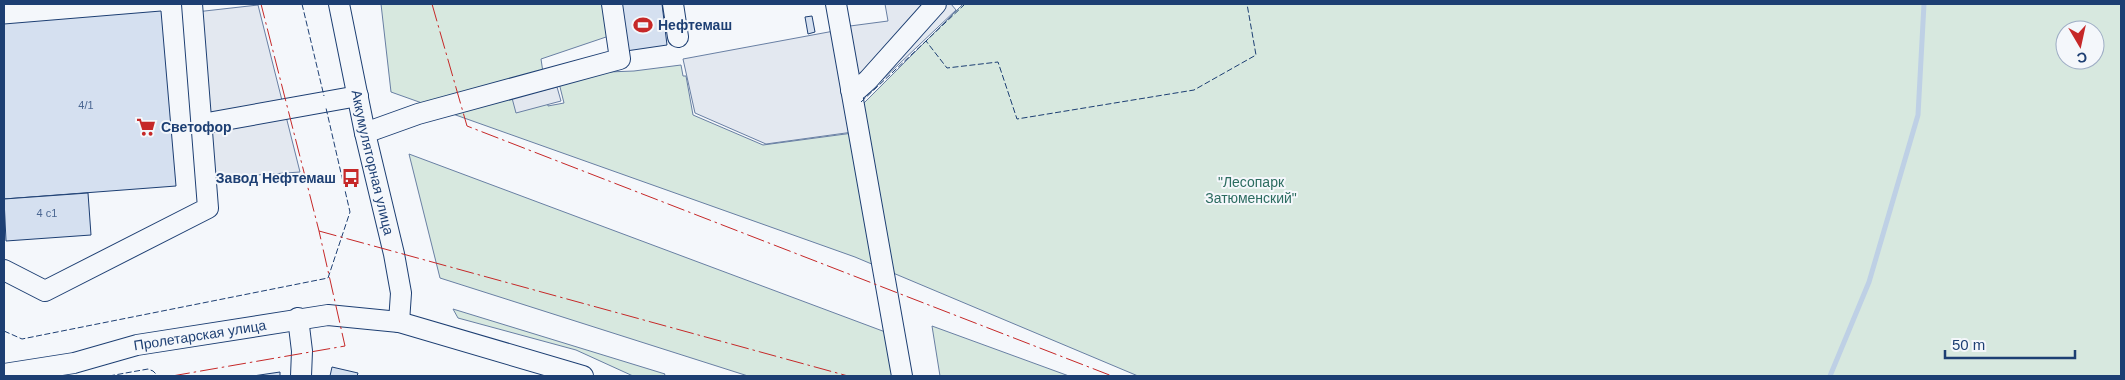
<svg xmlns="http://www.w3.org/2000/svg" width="2125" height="380" viewBox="0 0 2125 380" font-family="Arial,sans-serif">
<rect width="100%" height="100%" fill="#f4f7fb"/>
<!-- green -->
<g fill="#d7e8df" stroke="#687fa3" fill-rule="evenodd">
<path d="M381 4H605L609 36 541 59 548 106 564 103 559 83 608 72 634 71 681 65 683 76H686L693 115 763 145 853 133 826 4H843L861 106 963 4H2121V376H1138L855 257 391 92ZM2065 30H2095V60H2065Z"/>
<polygon points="409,154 888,333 897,376 748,376 440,278"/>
<polygon points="453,309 665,374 664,376 633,376 576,350 458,318"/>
<polygon points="932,326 1069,376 940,376"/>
</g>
<!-- parking -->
<g fill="#e3e8f0" stroke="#687fa3">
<polygon points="885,4 951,4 956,10 861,100 850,26 888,21"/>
<polygon points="258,5 300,172 199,179 187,13"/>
<polygon points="834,31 853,132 766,144 695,113 683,59"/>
<polygon points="557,87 561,101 516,113 512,98"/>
</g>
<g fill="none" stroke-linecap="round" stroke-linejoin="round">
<!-- stream -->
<polyline stroke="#bed0e5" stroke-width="5" points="1830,376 1869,282 1918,115 1924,4"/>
</g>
<!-- building -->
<g fill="#d5e0f0" stroke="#1d3f73">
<polygon points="620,4 662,4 667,45 626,51"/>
<polygon points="161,11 176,186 4,199 4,24"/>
<polygon points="812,16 815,32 808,34 805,17"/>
<polygon points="88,193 91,235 6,241 4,199"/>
<polygon points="332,367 358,373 357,376 330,376"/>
<polygon points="280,372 280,376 253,376"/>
</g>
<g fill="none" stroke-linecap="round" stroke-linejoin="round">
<!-- minor casing -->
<g stroke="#1d3f73" stroke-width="22">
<g id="minor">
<path id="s1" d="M339 4 365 133 394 254 401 293 399 322"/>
<polyline points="673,4 678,37"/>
<polyline points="836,4 902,376"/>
<polyline points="851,90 858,89 868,80 936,4"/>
<polyline points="202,124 358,96"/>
<polyline points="365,133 418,114 620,59 612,4"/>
<polyline points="4,270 45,291 208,208 192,4"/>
<polyline points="298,318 302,351 301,376"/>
<path id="s2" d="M4 374 74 363 137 345 328 315 399 322 583 376"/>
</g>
</g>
<!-- minor -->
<use href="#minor" stroke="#f4f7fb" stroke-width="20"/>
<!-- fence -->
<g stroke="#1d3f73" stroke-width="1" stroke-dasharray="6 2.5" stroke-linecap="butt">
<polyline points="302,4 324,96"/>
<polyline points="965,4 926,41 947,68 998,62 1017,119 1194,90 1256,55 1247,4"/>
<polyline points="861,102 926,41"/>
<polyline points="4,331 22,339 328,278 350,212 326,108"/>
<polyline points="109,376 148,369 153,371 158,376"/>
</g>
<!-- power -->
<g stroke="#c62828" stroke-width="1" stroke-dasharray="18 4 2.5 4" stroke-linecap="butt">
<polyline points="432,4 467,126 1112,376"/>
<polyline points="319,231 848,376"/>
<polyline points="172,376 345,346 319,231 261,4"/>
</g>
</g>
<!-- icons -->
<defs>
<g id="stadium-bare" transform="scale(1.5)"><path d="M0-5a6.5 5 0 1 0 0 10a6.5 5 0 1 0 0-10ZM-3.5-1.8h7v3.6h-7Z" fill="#c62828" stroke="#f4f7fb" stroke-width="2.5" paint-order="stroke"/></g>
<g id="supermarket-bare" transform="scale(1.5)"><path d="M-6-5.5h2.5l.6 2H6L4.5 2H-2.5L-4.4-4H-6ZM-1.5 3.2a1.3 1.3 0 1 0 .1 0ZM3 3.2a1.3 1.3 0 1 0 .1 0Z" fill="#c62828" stroke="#f4f7fb" stroke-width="2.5" paint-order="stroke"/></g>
<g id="bus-bare" transform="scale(1.5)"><path d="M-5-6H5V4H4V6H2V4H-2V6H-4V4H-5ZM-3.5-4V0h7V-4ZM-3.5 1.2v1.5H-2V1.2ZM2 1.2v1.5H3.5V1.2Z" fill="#c62828" stroke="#f4f7fb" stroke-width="2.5" paint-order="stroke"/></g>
</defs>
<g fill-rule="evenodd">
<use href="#stadium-bare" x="643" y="25"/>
<use href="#supermarket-bare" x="146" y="127"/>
<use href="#bus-bare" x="351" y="178"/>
</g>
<g text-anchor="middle" stroke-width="4" stroke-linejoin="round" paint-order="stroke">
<!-- number labels -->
<g font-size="11" fill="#4b6792">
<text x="86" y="109">4/1</text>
<text x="47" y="217">4 с1</text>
</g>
<!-- poi labels -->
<g font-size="14" font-weight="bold" fill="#1d3f73" stroke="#f4f7fb" text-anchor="start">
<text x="658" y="30">Нефтемаш</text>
<text x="161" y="132">Светофор</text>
<text x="336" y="183" text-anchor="end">Завод Нефтемаш</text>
</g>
<!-- street labels -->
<g font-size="14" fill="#1d3f73" stroke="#f4f7fb">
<text dy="5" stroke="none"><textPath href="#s1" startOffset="162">Аккумуляторная улица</textPath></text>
<text dy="5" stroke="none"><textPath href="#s2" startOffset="200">Пролетарская улица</textPath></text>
</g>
<!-- park labels -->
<g font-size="14" fill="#2c6c60" stroke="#f4f7fb">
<text x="1251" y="187">"Лесопарк<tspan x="1251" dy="16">Затюменский"</tspan></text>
</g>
</g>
<!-- border -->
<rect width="2125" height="380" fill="none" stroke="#1d3f73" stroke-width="10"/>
<!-- north arrow -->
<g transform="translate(2080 45) rotate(171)"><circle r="24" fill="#f4f7fb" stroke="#9eadc5"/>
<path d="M0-4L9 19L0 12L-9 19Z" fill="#c62828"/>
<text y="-8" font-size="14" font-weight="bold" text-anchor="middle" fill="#1d3f73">С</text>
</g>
<!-- scale -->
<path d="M1945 350v8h130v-8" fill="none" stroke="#1d3f73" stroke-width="2.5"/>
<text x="1952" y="350" font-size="15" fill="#1d3f73" stroke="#f4f7fb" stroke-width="4" paint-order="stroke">50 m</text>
</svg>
